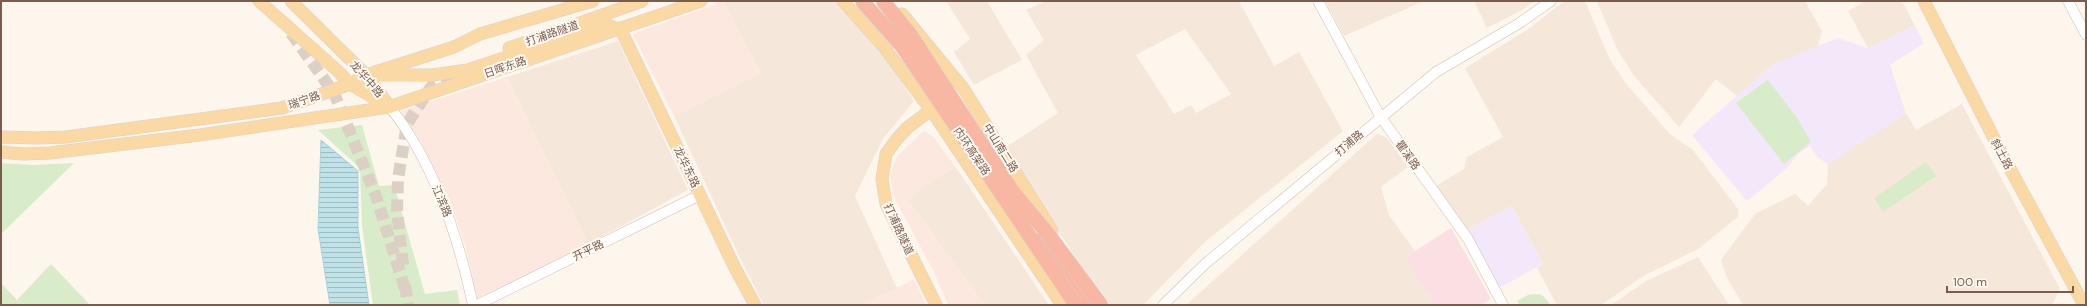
<svg xmlns="http://www.w3.org/2000/svg" width="2087" height="306" viewBox="0 0 2087 306" font-family="'DM Sans','Noto Sans SC',sans-serif">
<defs>
<pattern id="water-rules" width="6" height="5" patternUnits="userSpaceOnUse"><rect width="6" height="5" fill="#bfe3e8"/><path d="M0 2.5h6" fill="none" stroke="#a0bbbe"/></pattern>
</defs>
<rect width="100%" height="100%" fill="#fdf6ec"/>
<!-- residential -->
<g fill="#f5e8da" fill-rule="evenodd">
<polygon points="723,1 837,1 883,53 914,101 883,139 855,196 897,288 861,305 764,305 743,264 674,116 761,73"/>
<polygon points="946,1 987,1 1022,60 974,85 954,52 970,39"/>
<path d="M1046 1H1239L1274 66 1299 52 1343 131 1205 242 1143 305H1111L1076 259 1006 147 1058 113 1026 55 1044 40 1026 10ZM1185 29 1231 94 1196 113 1191 105 1174 114 1136 55Z"/>
<polygon points="1325,1 1424,1 1344,36"/>
<polygon points="1474,1 1534,1 1524,9 1487,28"/>
<polygon points="1564,1 1585,1 1610,60 1628,86 1670,134 1693,150 1738,209 1738,217 1698,249 1645,275 1601,305 1557,305 1537,268 1543,264 1512,206 1468,229 1436,186 1464,169 1467,157 1503,137 1465,68 1527,30"/>
<polygon points="1597,1 1805,1 1822,31 1817,48 1773,64 1737,96 1716,79 1679,127 1634,76 1617,49"/>
<polygon points="1866,1 1902,1 1915,26 1868,48 1848,11"/>
<polygon points="618,41 688,190 588,244 507,77"/>
<polygon points="1962,104 2060,289 2052,305 1743,305 1726,276 1721,260 1755,214 1795,194 1808,206 1827,184 1828,164 1906,113 1916,130"/>
<polygon points="1377,134 1386,137 1408,167 1381,187 1389,215 1415,251 1404,258 1435,305 1186,305"/>
<polygon points="955,166 1049,305 985,305 908,200 921,188"/>
<polygon points="1698,257 1729,305 1611,305 1646,281"/>
</g>
<!-- commercial -->
<g fill="#fde8e0">
<polygon points="723,1 761,73 674,116 633,34"/>
<polygon points="507,77 588,244 477,298 466,248 450,201 421,142 401,111"/>
<polygon points="925,131 934,138 955,166 921,188 908,200 985,305 948,305 935,274 893,195 890,176 897,156 922,133"/>
<polygon points="914,279 926,305 861,305 897,288"/>
</g>
<!-- education -->
<g fill="#f3e8fa">
<polygon points="1915,26 1924,43 1890,65 1906,113 1828,164 1818,158 1810,146 1799,153 1786,169 1747,201 1692,135 1773,64 1838,38 1868,48"/>
<polygon points="1512,206 1543,264 1499,288 1468,229"/>
</g>
<!-- medical -->
<polygon fill="#fbdfe3" points="1451,228 1491,299 1481,305 1435,305 1404,258"/>
<!-- green -->
<g fill="#d8ecc9">
<polygon points="1768,80 1798,119 1811,142 1784,164 1736,103"/>
<polygon points="362,125 379,186 394,185 425,294 457,290 460,305 373,305 362,226 360,168 318,130"/>
<polygon points="1926,162 1936,176 1883,212 1874,198"/>
<polygon points="1,163 34,165 74,163 1,234"/>
<polygon points="51,264 90,305 1,305 1,283 17,300"/>
<polygon points="1536,294 1542,295 1551,305 1520,305 1517,301 1528,295"/>
</g>
<!-- water -->
<polygon fill="url(#water-rules)" stroke="#a5d3da" points="321,140 358,171 358,228 369,305 330,305 318,229"/>
<g fill="none" stroke-linecap="round" stroke-linejoin="round">
<!-- major-tunnel -->
<g stroke="#dcd0c4" stroke-width="12" stroke-dasharray="12 6" stroke-linecap="butt">
<polyline points="291,33 334,93 376,196 406,292"/>
<polyline points="403,265 397,210 398,179 407,124 431,87 456,70"/>
<polyline points="405,285 408,305"/>
</g>
<!-- minor casing -->
<g stroke="#d1beb0" stroke-width="11">
<g id="minor">
<polyline points="1318,1 1380,116 1468,239 1503,305"/>
<polyline points="2068,1 2086,35"/>
<path d="M389 107C400 118 407 131 415 144 444 194 461 249 473 305"/>
<polyline points="477,305 700,195"/>
<polyline points="1163,305 1205,264 1436,72 1518,24 1551,1"/>
</g>
</g>
<!-- major casing -->
<g stroke="#dad1cd" stroke-width="13">
<g id="major">
<polyline points="259,1 339,72 350,84 389,107"/>
<polyline points="291,1 366,75 387,103"/>
<polyline points="843,1 884,47 931,110 1062,305"/>
<polyline points="1924,1 2001,152 2084,305"/>
<polyline points="902,14 963,88 1052,231"/>
<polyline points="620,28 734,266 755,305"/>
<polyline points="509,48 642,1"/>
<polyline points="377,75 432,75 468,70 605,24 613,27"/>
<polyline points="1,137 37,138 66,137 282,108 350,84 366,75 454,47 480,34 593,1"/>
<polyline points="1,152 22,154 50,153 200,135 389,107 701,1"/>
<polyline points="936,305 886,204 882,179 886,154 896,140 907,128 936,106"/>
</g>
</g>
<!-- highway casing -->
<g stroke="#dad1cd" stroke-width="15">
<polyline id="highway" points="1043,237 1087,305"/>
</g>
<!-- minor -->
<use href="#minor" stroke="#fff" stroke-width="10"/>
<!-- major -->
<use href="#major" stroke="#fbd9a5" stroke-width="12"/>
<!-- highway -->
<use href="#highway" stroke="#f7b7a3" stroke-width="14"/>
<!-- highway-bridge casing -->
<g stroke="#dad1cd" stroke-width="15" stroke-linecap="butt">
<g id="highway-bridge">
<polyline points="862,1 902,46 1076,305"/>
<polyline points="883,1 912,37 1013,192 1048,234 1101,305"/>
</g>
</g>
<!-- highway-bridge -->
<use href="#highway-bridge" stroke="#f7b7a3" stroke-width="14"/>
</g>
<g text-anchor="middle" stroke-width="4" stroke-linejoin="round" paint-order="stroke">
<!-- street labels -->
<g font-size="11" fill="#7a5c4d" stroke="#fffaf3">
<text transform="translate(552 33) rotate(-19)" y="4">打浦路隧道</text>
<text transform="translate(505 67) rotate(-19)" y="4">日晖东路</text>
<text transform="translate(367 79) rotate(49)" y="4">龙华中路</text>
<text transform="translate(304 100) rotate(-19)" y="4">瑞宁路</text>
<text transform="translate(1349 143) rotate(-40)" y="4">打浦路</text>
<text transform="translate(1001 148) rotate(58)" y="4">中山南二路</text>
<text transform="translate(972 151) rotate(56)" y="4">内环高架路</text>
<text transform="translate(2002 154) rotate(62)" y="4">斜土路</text>
<text transform="translate(1408 155) rotate(55)" y="4">瞿溪路</text>
<text transform="translate(687 167) rotate(64)" y="4">龙华东路</text>
<text transform="translate(442 201) rotate(67)" y="4">江滨路</text>
<text transform="translate(899 229) rotate(65)" y="4">打浦路隧道</text>
<text transform="translate(588 250) rotate(-26)" y="4">开平路</text>
</g>
</g>
<!-- border -->
<rect width="2087" height="306" fill="none" stroke="#7a5c4d" stroke-width="4"/>
<!-- scale -->
<path d="M1947 286v6h126v-6" fill="none" stroke="#7a5c4d" stroke-width="2"/>
<text x="1953" y="286" font-size="12" fill="#7a5c4d" stroke="#fffaf3" stroke-width="3" paint-order="stroke">100 m</text>
</svg>
